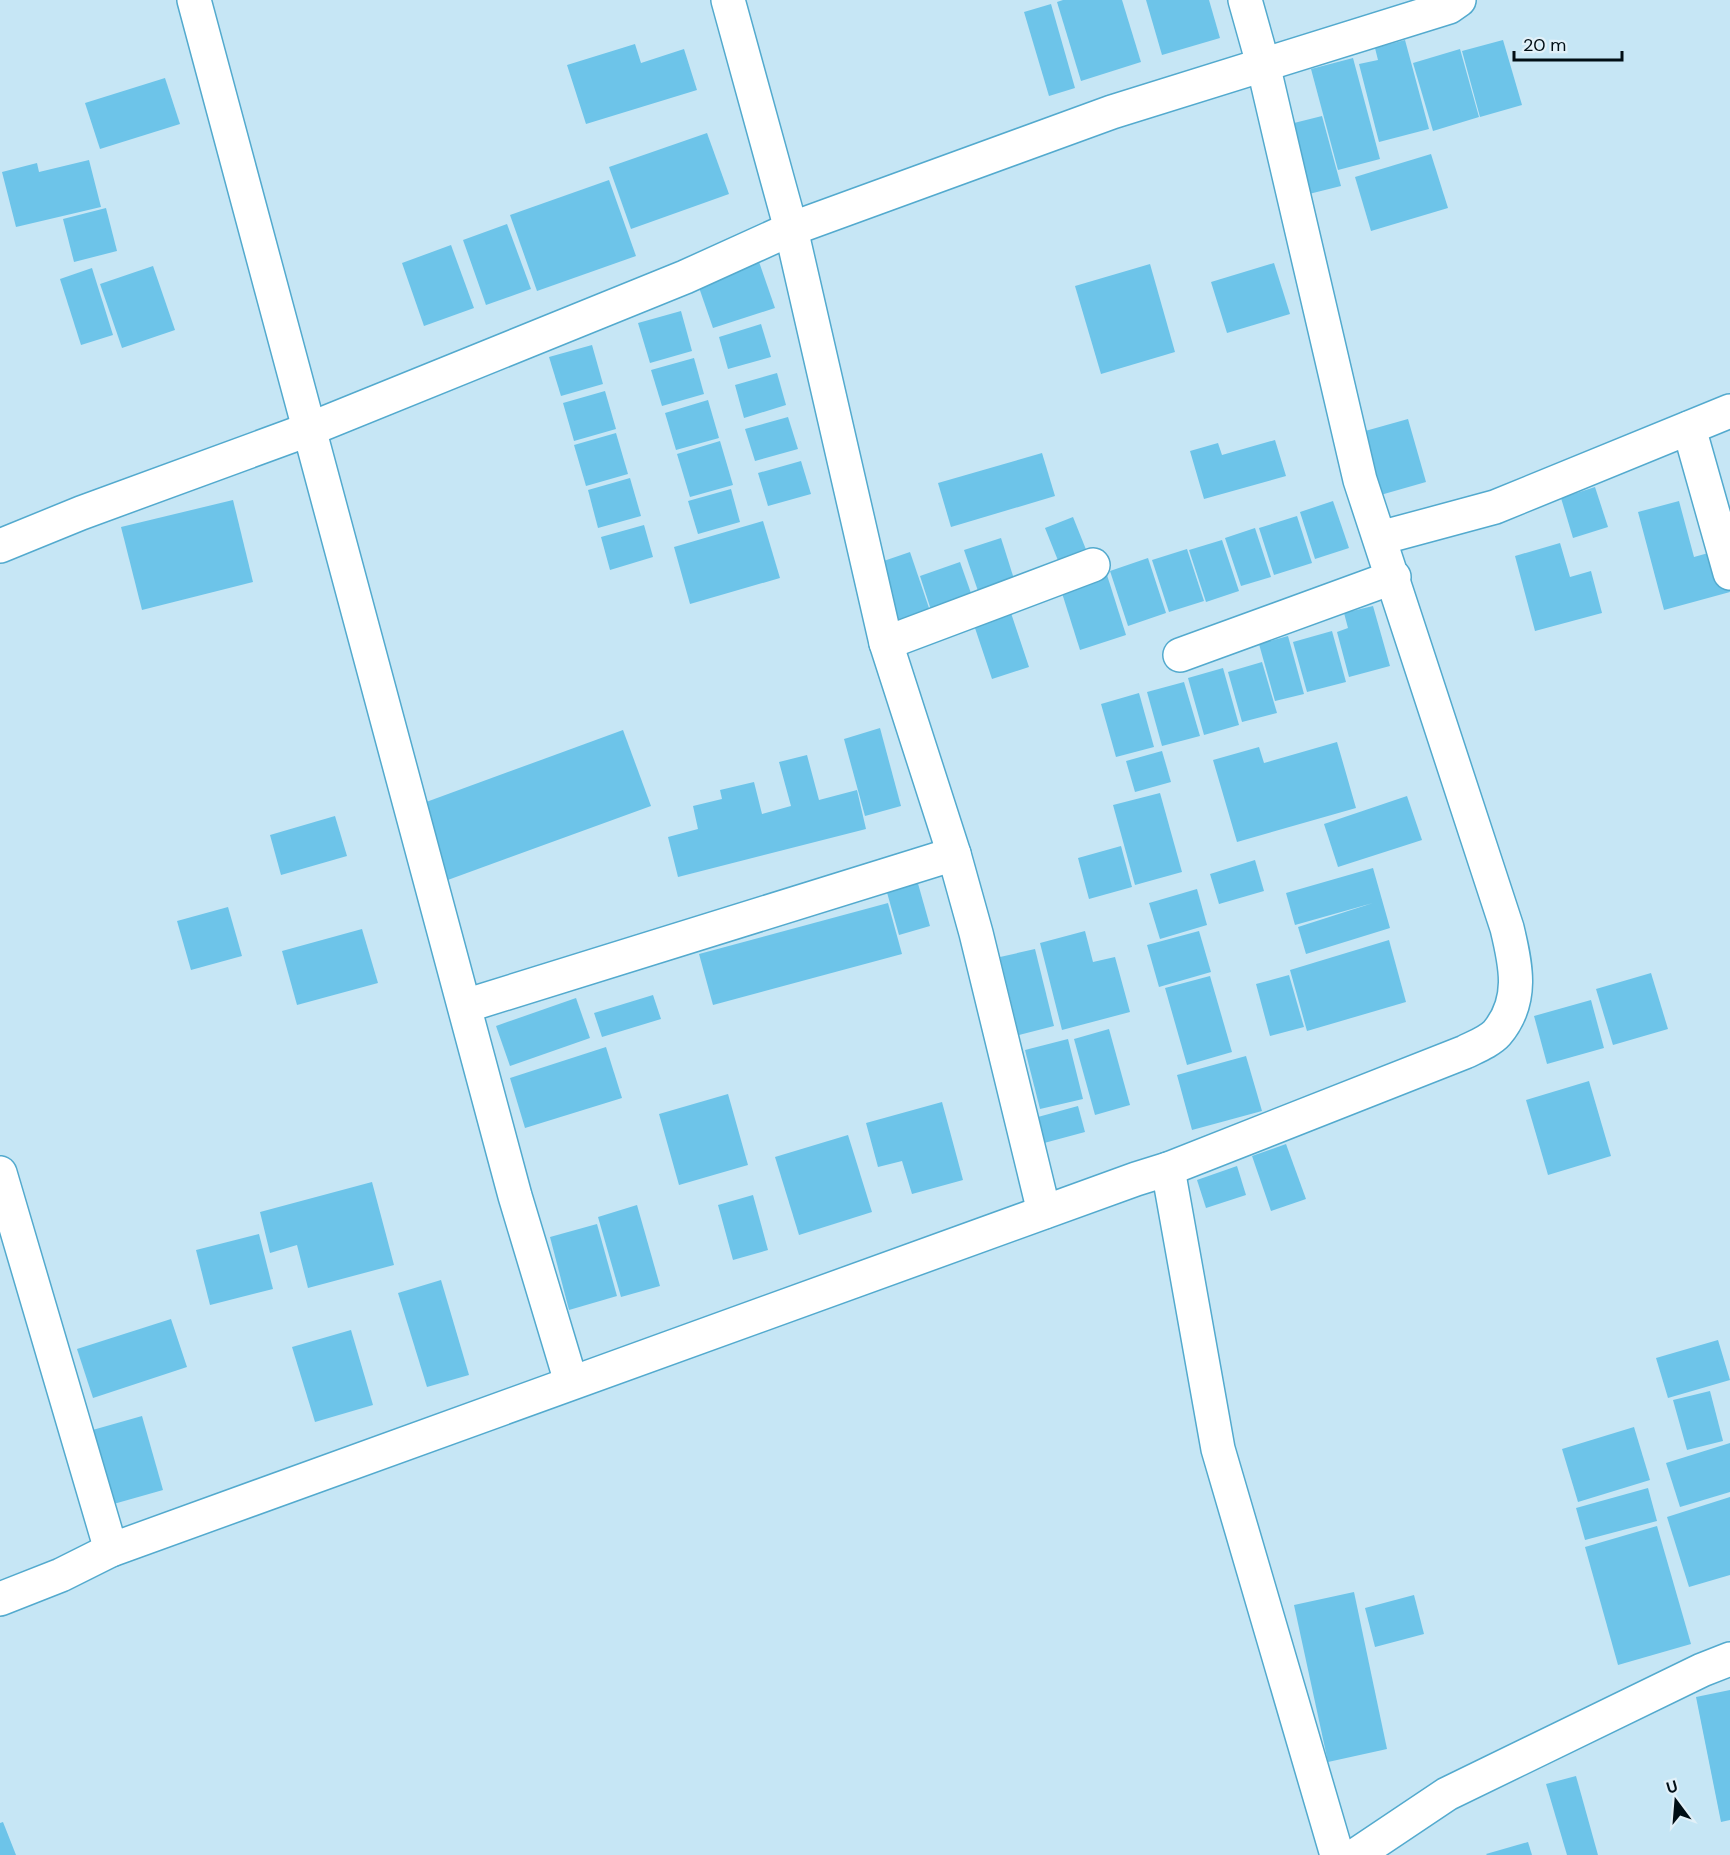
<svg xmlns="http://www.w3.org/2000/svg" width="1730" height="1855" viewBox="0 0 1730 1855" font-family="'DM Sans',sans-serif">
<rect width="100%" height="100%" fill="#c6e6f5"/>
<!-- building -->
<g fill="#6dc4e9">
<polygon points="1063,0 1122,0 1141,62 1081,81 1057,2"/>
<polygon points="1146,0 1209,0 1220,38 1162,55"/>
<polygon points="1051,4 1075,88 1049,96 1024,12"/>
<polygon points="1405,40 1429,129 1379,142 1359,64 1378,60 1375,48"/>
<polygon points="1503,40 1522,105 1480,117 1462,51"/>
<polygon points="635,44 641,63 684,49 697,90 586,124 567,65"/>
<polygon points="1460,49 1479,117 1433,131 1413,63"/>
<polygon points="1353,58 1380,159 1338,170 1311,69"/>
<polygon points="165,78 180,124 100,149 85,103"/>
<polygon points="1322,116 1341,186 1305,195 1286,125"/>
<polygon points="707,133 729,194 631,229 609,167"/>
<polygon points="1431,154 1448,208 1371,231 1355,177"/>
<polygon points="89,160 101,207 16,227 2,172 37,163 39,172"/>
<polygon points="609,180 636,256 537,291 510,215"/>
<polygon points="106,208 117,251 74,262 63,219"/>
<polygon points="507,224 531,289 486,305 463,240"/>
<polygon points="451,245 474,308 424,326 402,263"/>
<polygon points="757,256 775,308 713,328 695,276"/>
<polygon points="1274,263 1290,314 1227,333 1211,282"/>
<polygon points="1150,264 1175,352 1101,374 1075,286"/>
<polygon points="153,266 175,330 122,348 100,284"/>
<polygon points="92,268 113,335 81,345 60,279"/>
<polygon points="681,311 692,351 650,363 638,323"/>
<polygon points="761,324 771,357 728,369 719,337"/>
<polygon points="592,345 603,384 561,396 549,357"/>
<polygon points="694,358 704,394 662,406 651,370"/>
<polygon points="777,373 786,405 744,418 735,385"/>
<polygon points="605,391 616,429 574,441 563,403"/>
<polygon points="708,400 719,438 676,450 665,413"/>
<polygon points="788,417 798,449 755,461 745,429"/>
<polygon points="1408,419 1426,482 1377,496 1358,433"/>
<polygon points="616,433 628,474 586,486 574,445"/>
<polygon points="1275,440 1286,476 1204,499 1190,451 1218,443 1222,455"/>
<polygon points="720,441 733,485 690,497 677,454"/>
<polygon points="1042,453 1055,496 951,527 938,483"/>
<polygon points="801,461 811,494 768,506 758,473"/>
<polygon points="630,478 641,516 598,528 588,490"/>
<polygon points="1595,487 1608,527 1573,538 1561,498"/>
<polygon points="731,489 740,522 698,534 688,501"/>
<polygon points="233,500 253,582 142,610 121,527"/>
<polygon points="1333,501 1349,548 1315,559 1300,512"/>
<polygon points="1679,501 1694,557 1719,550 1730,592 1664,610 1638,512"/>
<polygon points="1297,516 1312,563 1274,575 1259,528"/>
<polygon points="1073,517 1087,552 1059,563 1045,528"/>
<polygon points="763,521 780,578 690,604 674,547"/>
<polygon points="644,525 653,557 610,570 601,537"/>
<polygon points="1255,528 1271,577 1241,586 1225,538"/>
<polygon points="1001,538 1014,579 978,591 964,550"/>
<polygon points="1222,540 1239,591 1206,602 1189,550"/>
<polygon points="1560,543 1570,577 1591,571 1602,613 1535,631 1515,556"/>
<polygon points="1187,549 1204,601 1169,612 1152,560"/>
<polygon points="910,552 930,611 892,624 872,565"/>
<polygon points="1148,558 1166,613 1128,626 1110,571"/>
<polygon points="960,562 972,596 931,610 920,576"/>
<polygon points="1107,575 1126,635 1080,650 1061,590"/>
<polygon points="1373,606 1390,666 1349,677 1337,632 1348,628 1344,613"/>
<polygon points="1011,613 1029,667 992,679 974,625"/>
<polygon points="1332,631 1346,682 1307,692 1293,642"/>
<polygon points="1288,636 1304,694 1275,701 1259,644"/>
<polygon points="1262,662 1277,713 1242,722 1228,672"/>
<polygon points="1223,668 1239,725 1204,735 1188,678"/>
<polygon points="1184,682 1200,736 1162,746 1147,692"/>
<polygon points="1139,693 1154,747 1116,757 1101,704"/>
<polygon points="880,728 901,806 865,816 844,739"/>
<polygon points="623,730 651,806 445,881 418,805"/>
<polygon points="1337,742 1356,808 1237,842 1213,760 1259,747 1264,763"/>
<polygon points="1162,751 1171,782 1135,792 1126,761"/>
<polygon points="807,755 819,800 857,790 866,829 678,877 668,837 698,829 693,806 722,799 720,790 754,782 762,814 791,806 779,762"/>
<polygon points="1160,793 1182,872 1135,885 1113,805"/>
<polygon points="1407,796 1422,840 1338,867 1324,824"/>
<polygon points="335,816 347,856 281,875 270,835"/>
<polygon points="1121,846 1132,887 1089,899 1078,858"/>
<polygon points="1255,860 1264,891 1219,904 1210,874"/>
<polygon points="1373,868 1390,928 1306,954 1298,927 1373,903 1295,925 1286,893"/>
<polygon points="917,880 930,926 899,935 886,889"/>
<polygon points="1197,889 1207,925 1160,939 1149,903"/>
<polygon points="888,903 902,954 713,1005 699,954"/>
<polygon points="228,907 242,956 191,970 177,921"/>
<polygon points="362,929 378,983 297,1005 282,951"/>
<polygon points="1085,931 1093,962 1115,957 1130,1012 1062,1030 1040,943"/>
<polygon points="1199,931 1211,972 1159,987 1147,945"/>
<polygon points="1389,940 1406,1002 1307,1031 1290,970"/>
<polygon points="1035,949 1054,1026 1019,1035 1000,957"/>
<polygon points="1651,973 1668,1029 1613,1045 1596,989"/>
<polygon points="1289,975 1304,1027 1270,1036 1256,984"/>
<polygon points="1210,976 1232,1052 1187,1065 1165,988"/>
<polygon points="653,995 661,1019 602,1037 594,1013"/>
<polygon points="576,998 590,1038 510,1066 496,1026"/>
<polygon points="1591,1000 1604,1048 1547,1064 1534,1016"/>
<polygon points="1109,1029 1130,1105 1095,1115 1074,1039"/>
<polygon points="1068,1039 1083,1099 1040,1109 1025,1050"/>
<polygon points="606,1047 622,1098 525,1128 510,1078"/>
<polygon points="1246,1056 1262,1111 1192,1130 1177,1075"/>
<polygon points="1589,1081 1611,1156 1548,1175 1526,1100"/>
<polygon points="728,1094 748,1165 679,1185 659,1114"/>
<polygon points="942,1102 963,1180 912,1194 902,1161 878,1167 866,1123"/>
<polygon points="1078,1106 1085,1132 1033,1146 1027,1120"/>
<polygon points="848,1135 872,1212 799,1235 775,1157"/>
<polygon points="1286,1144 1306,1199 1271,1211 1252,1156"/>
<polygon points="1237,1166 1246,1195 1206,1208 1197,1180"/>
<polygon points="372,1182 394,1265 308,1288 297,1245 270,1253 260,1212"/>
<polygon points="753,1195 768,1250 733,1260 718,1205"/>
<polygon points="637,1205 660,1286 621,1297 598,1217"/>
<polygon points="597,1224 617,1296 569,1310 550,1237"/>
<polygon points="259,1234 273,1289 210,1305 196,1250"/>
<polygon points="441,1280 469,1375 427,1387 398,1293"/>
<polygon points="171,1319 187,1367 93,1398 77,1349"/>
<polygon points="351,1330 373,1405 315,1422 292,1347"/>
<polygon points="1718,1340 1730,1380 1668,1398 1656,1358"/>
<polygon points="1710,1391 1723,1441 1687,1450 1673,1400"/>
<polygon points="142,1416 163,1490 103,1507 82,1433"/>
<polygon points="1634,1427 1650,1480 1578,1502 1562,1449"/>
<polygon points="1730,1443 1730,1492 1680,1507 1666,1463"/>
<polygon points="1648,1488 1657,1521 1585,1540 1576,1508"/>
<polygon points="1730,1497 1730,1575 1689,1587 1667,1517"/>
<polygon points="1657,1526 1691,1644 1618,1665 1585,1547"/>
<polygon points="1354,1592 1387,1749 1328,1762 1294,1605"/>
<polygon points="1414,1595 1424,1634 1375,1647 1365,1608"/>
<polygon points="1730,1690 1730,1820 1721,1822 1696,1697"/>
<polygon points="1576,1776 1598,1855 1567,1855 1546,1784"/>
<polygon points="3,1822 16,1855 0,1855 0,1823"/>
<polygon points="1528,1842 1532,1855 1487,1855 1486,1854"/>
</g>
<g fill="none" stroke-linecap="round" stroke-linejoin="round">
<!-- street casing -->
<g stroke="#53aace" stroke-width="36">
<g id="street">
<polyline points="194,0 515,1196 571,1382"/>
<polyline points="728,0 791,229 886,643 954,854 976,933 1044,1212"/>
<polyline points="1689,428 1730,573"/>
<polyline points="1380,538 1495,507 1730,411"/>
<polyline points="0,546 81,513 310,429 685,277 791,229 1112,112 1449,7 1459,0"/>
<polyline points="886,643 1093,565"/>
<polyline points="1180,655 1394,577"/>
<polyline points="465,1006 954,854"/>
<polyline points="1168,1169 1218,1449 1337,1855"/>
<polyline points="0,1173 111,1550"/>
<path d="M0 1599 61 1575 111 1550 1136 1179 1168 1169 1465 1052C1475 1047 1490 1041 1497 1033 1524 1001 1516 965 1507 928L1360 480 1263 64 1245 0"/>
<polyline points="1356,1855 1447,1794 1702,1670 1730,1659"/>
</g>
</g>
<!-- street -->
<use href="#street" stroke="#fff" stroke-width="33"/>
</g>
<!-- north arrow -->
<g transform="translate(1676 1801) rotate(344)" stroke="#e1f0f8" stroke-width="4.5" paint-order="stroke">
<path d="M0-4.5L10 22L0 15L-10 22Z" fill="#000e15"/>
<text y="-9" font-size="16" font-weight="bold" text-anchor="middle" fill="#000e15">U</text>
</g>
<!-- scale -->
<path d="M1514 51v9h108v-9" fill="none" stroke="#000e15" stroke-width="3"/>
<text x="1523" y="51" font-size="18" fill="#000e15" stroke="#e1f0f8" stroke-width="4.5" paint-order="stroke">20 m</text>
</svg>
